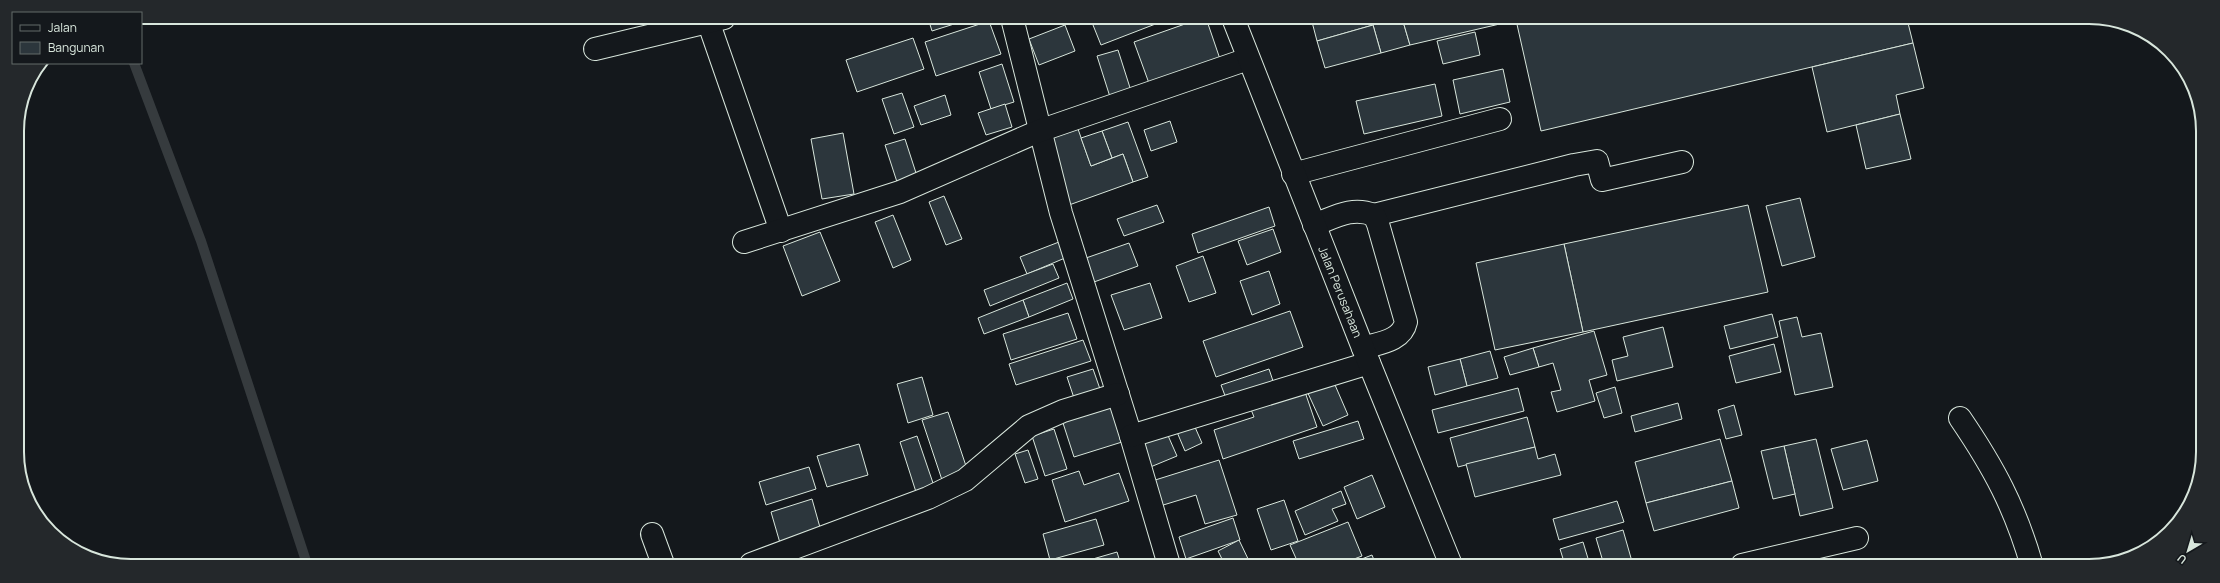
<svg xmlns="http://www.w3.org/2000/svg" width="2220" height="583" viewBox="0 0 2220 583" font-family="Manrope,sans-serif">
<rect width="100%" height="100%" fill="#14181c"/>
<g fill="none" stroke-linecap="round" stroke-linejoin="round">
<!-- stream -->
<polyline stroke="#363b3e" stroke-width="10" points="134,63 201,241 307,564"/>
</g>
<!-- building -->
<g fill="#2c363c" stroke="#d8e6dc">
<polygon points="928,18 973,18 932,31"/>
<polygon points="1097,18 1171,18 1101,45 1091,20"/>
<polygon points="1202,18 1206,18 1221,62 1150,86 1134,42"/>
<polygon points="1311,18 1371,18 1373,25 1317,41"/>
<polygon points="1371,18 1402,18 1410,45 1381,53"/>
<polygon points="1402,18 1521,19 1410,45"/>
<polygon points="1521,19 1907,19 1913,43 1541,131 1516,20"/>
<polygon points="989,21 1001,54 936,76 925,42"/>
<polygon points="1065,25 1075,51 1039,65 1029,39"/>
<polygon points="1373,25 1381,53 1325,68 1317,41"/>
<polygon points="1475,32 1480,55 1443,64 1437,41"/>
<polygon points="913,38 924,69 857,92 846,60"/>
<polygon points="1913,43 1924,88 1896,95 1900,114 1827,132 1812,67"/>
<polygon points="1118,50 1132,94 1111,100 1097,56"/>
<polygon points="1002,64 1014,102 991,109 979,72"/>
<polygon points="1503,69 1510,102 1460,114 1453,80"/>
<polygon points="1435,84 1442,116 1364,134 1356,101"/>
<polygon points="902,93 914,127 894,134 882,99"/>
<polygon points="945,95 951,115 921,125 914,106"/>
<polygon points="1005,104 1012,127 986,135 978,113"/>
<polygon points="1900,114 1911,159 1866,169 1856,125"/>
<polygon points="1170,121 1177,142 1151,151 1144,130"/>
<polygon points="1128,122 1148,177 1133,182 1123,154 1112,158 1102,131"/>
<polygon points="1078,129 1091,166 1123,154 1133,182 1069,205 1046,140"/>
<polygon points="1102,131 1112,158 1091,166 1081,138"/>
<polygon points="843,133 854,194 822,199 811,139"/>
<polygon points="905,139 917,176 897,182 885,145"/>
<polygon points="944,196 962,239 946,245 929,202"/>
<polygon points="1800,198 1815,257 1782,266 1766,206"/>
<polygon points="1157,205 1164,222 1124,236 1117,219"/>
<polygon points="1748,205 1768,292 1583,332 1564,244"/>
<polygon points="1269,207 1275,226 1198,253 1192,234"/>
<polygon points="893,215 911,260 893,268 875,222"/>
<polygon points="1273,229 1281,252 1247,265 1238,241"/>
<polygon points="820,232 840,281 802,296 783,246"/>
<polygon points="1059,242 1065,258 1027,274 1020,257"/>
<polygon points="1129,243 1138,266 1094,282 1086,258"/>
<polygon points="1564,244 1583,332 1495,350 1476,263"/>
<polygon points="1203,256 1216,293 1189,302 1176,266"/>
<polygon points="1053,264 1059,278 990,306 984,290"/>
<polygon points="1269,271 1280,304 1252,315 1240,281"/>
<polygon points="1067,283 1073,299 1029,317 1023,300"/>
<polygon points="1150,283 1162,318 1124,330 1111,295"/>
<polygon points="1023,300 1029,317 984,334 978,318"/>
<polygon points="1290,311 1303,347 1216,377 1203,341"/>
<polygon points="1068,313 1077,339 1011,360 1003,334"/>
<polygon points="1772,314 1778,337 1730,349 1724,326"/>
<polygon points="1797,317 1802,337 1821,333 1833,387 1795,395 1779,321"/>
<polygon points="1663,327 1673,367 1617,381 1612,360 1628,356 1623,337"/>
<polygon points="1594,331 1607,375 1589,380 1595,401 1557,412 1551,392 1561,390 1553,363 1539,367 1533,348"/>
<polygon points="1083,340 1091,361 1016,385 1009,364"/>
<polygon points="1774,344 1781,372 1736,383 1729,356"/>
<polygon points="1533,348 1539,367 1510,375 1504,357"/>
<polygon points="1490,351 1498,378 1467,386 1460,359"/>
<polygon points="1460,359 1467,386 1435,395 1428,367"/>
<polygon points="1093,369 1100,389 1074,398 1067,377"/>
<polygon points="1269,369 1274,384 1227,401 1221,385"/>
<polygon points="922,377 933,415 908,423 897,384"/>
<polygon points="1332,378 1348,415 1323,426 1306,389"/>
<polygon points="1615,387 1622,413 1604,418 1596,393"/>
<polygon points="1518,388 1524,411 1438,433 1432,410"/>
<polygon points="1304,389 1317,427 1223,459 1214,430 1254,417 1250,407"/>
<polygon points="1678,403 1682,419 1635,432 1631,416"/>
<polygon points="1110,405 1122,442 1074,457 1062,420"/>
<polygon points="1734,405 1742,435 1726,439 1718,410"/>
<polygon points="948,412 968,472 942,480 922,420"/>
<polygon points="1527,417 1535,447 1458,467 1450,438"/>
<polygon points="1191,418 1202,443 1185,451 1174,425"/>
<polygon points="1358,421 1364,439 1299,459 1293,441"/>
<polygon points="1054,429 1067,469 1045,476 1032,436"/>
<polygon points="1166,431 1177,456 1148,468 1137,443"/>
<polygon points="917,436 934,486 916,492 900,442"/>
<polygon points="1720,439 1732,481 1646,503 1635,462"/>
<polygon points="1816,439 1833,508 1800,516 1784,446"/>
<polygon points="1867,440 1878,481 1843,490 1831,449"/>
<polygon points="859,444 868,475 827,487 817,456"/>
<polygon points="1784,446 1795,494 1773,499 1761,451"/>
<polygon points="1535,447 1538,459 1555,454 1561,475 1475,497 1466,464"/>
<polygon points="1028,450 1038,479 1025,483 1015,454"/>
<polygon points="1219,460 1237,515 1205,524 1196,495 1160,506 1152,481"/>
<polygon points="809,467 816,489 766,505 759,482"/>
<polygon points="1079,471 1084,485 1119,473 1129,501 1065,522 1052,480"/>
<polygon points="1372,475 1385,507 1357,519 1344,487"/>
<polygon points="1732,481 1739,508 1654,531 1646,503"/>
<polygon points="1341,491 1346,504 1332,509 1338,521 1305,535 1295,511"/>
<polygon points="812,499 821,531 780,543 771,512"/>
<polygon points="1284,500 1298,541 1271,550 1257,509"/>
<polygon points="1617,501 1624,522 1559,540 1553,519"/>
<polygon points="1233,518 1240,540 1186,559 1179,537"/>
<polygon points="1096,519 1104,545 1050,560 1043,534"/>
<polygon points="1348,522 1362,556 1338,565 1299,565 1290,545"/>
<polygon points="1623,530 1633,565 1604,565 1596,538"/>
<polygon points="1239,540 1251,565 1225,565 1218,551"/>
<polygon points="1583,542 1590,565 1565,565 1560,549"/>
<polygon points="1117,552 1121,565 1072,565"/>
<polygon points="1372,555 1376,565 1346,565"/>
<polygon points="1553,560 1555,565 1535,565"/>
</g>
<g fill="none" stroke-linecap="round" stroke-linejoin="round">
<!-- minor casing -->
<g stroke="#d8e6dc" stroke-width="24">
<g id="minor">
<polyline points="1012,18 1061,213 1131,436 1169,565"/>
<polyline points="708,21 781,231"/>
<polyline points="595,49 724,18"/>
<polyline points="1293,174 1500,119"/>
<polyline points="1374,215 1574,165 1597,161 1602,180 1682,162"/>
<path d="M1314 225C1335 217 1352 206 1374 215L1378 224 1406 322C1402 341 1379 343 1363 348"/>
<polyline points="744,242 900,192 1039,131 1248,59"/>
<path d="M1960 418C1994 468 2015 507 2032 566"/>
<polyline points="1131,436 1369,363"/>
<polyline points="652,534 663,564"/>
<polyline points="751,564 928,498 965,480 1029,426 1063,411 1118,394"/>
<polyline points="1742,565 1857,538"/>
</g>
</g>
<!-- major casing -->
<g stroke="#d8e6dc" stroke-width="24">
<polyline id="major" points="1233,18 1363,348 1451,565"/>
</g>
<!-- minor -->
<use href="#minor" stroke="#14181c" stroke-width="22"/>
<!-- major -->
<use href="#major" stroke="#14181c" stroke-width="22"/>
</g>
<g text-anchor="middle" stroke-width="3" stroke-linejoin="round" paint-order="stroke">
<!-- street labels -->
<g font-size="12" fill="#d8e6dc" stroke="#14181c">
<text transform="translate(1340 292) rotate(68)" y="4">Jalan Perusahaan</text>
</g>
</g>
<!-- crop -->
<path d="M0 0H2220V583H0ZM131 24H2089A107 107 0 0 1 2196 131V452A107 107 0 0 1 2089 559H131A107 107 0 0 1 24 452V131A107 107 0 0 1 131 24Z" fill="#24282b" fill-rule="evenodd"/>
<path fill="none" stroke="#d8e6dc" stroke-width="2" d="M131 24H2089A107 107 0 0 1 2196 131V452A107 107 0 0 1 2089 559H131A107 107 0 0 1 24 452V131A107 107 0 0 1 131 24Z"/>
<!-- legend -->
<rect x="12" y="12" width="130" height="52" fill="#14181c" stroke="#626a69"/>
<rect x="20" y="25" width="20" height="6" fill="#14181c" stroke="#626a69"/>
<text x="48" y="32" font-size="12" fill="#d8e6dc">Jalan</text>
<rect x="20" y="42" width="20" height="12" fill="#2c363c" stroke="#626a69"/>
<text x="48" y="52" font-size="12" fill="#d8e6dc">Bangunan</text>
<!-- north arrow -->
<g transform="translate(2188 551) rotate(218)" stroke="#14181c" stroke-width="3" paint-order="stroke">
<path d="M0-3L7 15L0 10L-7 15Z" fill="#d8e6dc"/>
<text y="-6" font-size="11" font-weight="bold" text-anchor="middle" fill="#d8e6dc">U</text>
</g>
</svg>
